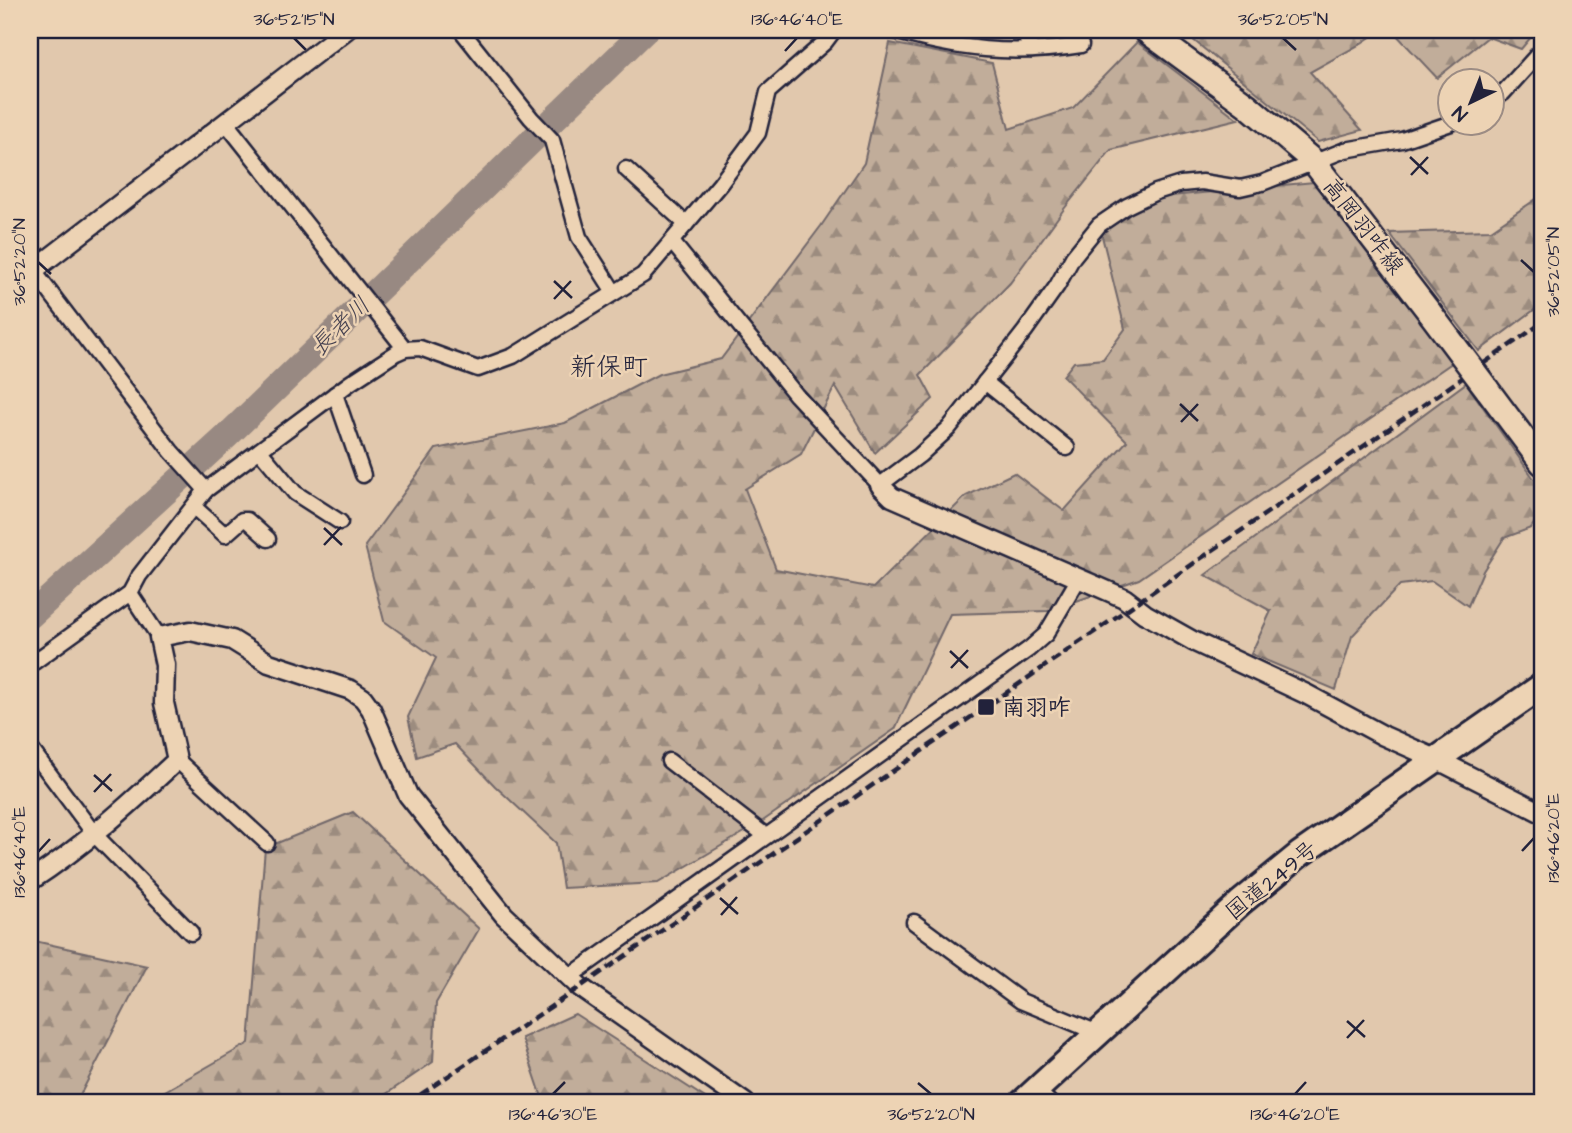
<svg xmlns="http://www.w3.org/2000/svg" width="1572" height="1133" viewBox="0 0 1572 1133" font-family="'Architects Daughter','Klee One',sans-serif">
<defs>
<pattern id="forest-firs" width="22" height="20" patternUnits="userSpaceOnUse" patternTransform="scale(1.75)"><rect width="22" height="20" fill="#c1ad9a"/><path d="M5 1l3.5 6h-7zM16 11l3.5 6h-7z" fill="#9c8c7f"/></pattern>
</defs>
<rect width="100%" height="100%" fill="#e1c8ad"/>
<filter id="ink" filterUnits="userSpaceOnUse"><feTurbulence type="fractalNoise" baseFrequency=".0143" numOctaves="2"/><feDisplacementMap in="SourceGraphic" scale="14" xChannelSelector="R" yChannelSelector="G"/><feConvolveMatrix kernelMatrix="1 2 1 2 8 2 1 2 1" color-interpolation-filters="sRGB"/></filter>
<g filter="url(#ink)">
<!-- forest -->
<g fill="url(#forest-firs)" stroke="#72686a" stroke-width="2">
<polygon points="1181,30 1381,30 1357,46 1310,72 1362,130 1318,142"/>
<polygon points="1392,30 1537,30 1521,49 1488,37 1437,78"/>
<polygon points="1137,42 1238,119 1111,150 1064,209 1010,283 920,375 933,399 875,453 835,386 801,454 745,489 776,569 873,588 966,496 1014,473 1064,511 1127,441 1063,376 1074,362 1103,359 1125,329 1101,232 1141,199 1314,182 1349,217 1456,360 1139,579 1048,611 950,614 895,729 760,823 658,883 563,888 556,843 495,786 455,744 417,757 408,717 436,658 384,621 365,546 436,449 565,423 659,374 721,359 821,226 864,163 890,43 992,63 1009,129 1073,108"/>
<polygon points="1542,195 1542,304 1479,351 1389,233 1491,230"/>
<polygon points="1466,383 1542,490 1542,511 1531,528 1504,538 1483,571 1468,606 1432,581 1400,585 1352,636 1336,690 1251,654 1271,611 1205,575"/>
<polygon points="353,812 479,929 436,1003 433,1062 373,1103 144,1103 249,1043 265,848"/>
<polygon points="30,940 147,966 76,1103 30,1103"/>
<polygon points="575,1014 713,1103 544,1103 522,1038"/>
</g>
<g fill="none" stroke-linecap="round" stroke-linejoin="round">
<!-- river -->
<polyline stroke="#988982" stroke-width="26" points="30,616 227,436 646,30"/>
<!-- minor casing -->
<g stroke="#22223b" stroke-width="19">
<g id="minor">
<polyline points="461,30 531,118 552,140 579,237 614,292"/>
<path d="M891 30C958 50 1012 56 1081 45"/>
<polyline points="1022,30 1032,50"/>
<polyline points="1492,101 1503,93 1542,50"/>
<polyline points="226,123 405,349"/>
<polyline points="626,169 686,224"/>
<polyline points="672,242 796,395 880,485 920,455 949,428 1025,331 1057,286 1073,257 1099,225 1127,206 1156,192 1181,184 1202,182 1240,188 1262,183 1345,150 1402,140 1454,122"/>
<polyline points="33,270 171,451 206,490"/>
<polyline points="985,382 1067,448"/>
<polyline points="335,394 363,475"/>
<polyline points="260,451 295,493 340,522"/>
<polyline points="194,507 225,535 242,520 247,520 268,539"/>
<polyline points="130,593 159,637"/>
<polyline points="30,658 34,662 130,593 139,576 206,490 350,383 396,353 405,349 420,348 478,369 513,356 643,275 720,184 758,133 768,92 825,42 834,30"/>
<polyline points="30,748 95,835 191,933"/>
<polyline points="177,760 267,843"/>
<polyline points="669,761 766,836"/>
<polyline points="914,922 1021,1001 1098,1033"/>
<polyline points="569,977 1029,649 1046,634 1079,578"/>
<polyline points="1036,1090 1050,1103"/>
</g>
</g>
<!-- tertiary casing -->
<g stroke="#22223b" stroke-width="23">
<g id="tertiary">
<polyline points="30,273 346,30"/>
<polyline points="880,485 892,497 1124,598 1145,614 1193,641 1306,694 1384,736 1436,759 1542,813"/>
<path d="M30 881C84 846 130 804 177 760L164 703 165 665 159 637 190 631 232 640 269 663 351 690 363 698 371 709 408 795 504 915 580 987 745 1103"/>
</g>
</g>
<!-- primary casing -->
<g stroke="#22223b" stroke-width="28">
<g id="primary">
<polyline points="1145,30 1247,105 1313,161 1430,313"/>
<polyline points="1487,389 1542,463"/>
</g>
</g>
<!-- trunk casing -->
<g stroke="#22223b" stroke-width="30">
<polyline id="trunk" points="1022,1103 1240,903 1300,854 1542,686"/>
</g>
<!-- minor -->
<use href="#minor" stroke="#edd3b4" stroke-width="14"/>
<!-- tertiary -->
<use href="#tertiary" stroke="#edd3b4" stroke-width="18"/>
<!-- primary -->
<use href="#primary" stroke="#edd3b4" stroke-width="23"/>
<!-- trunk -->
<use href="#trunk" stroke="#edd3b4" stroke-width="24"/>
<!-- rail -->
<polyline stroke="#22223b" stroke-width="4.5" stroke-dasharray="10 5" stroke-linecap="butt" points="408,1103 580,987 1542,323"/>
<!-- primary-bridge casing -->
<g stroke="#22223b" stroke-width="28" stroke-linecap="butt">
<polyline id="primary-bridge" points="1430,313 1487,389"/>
</g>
<!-- primary-bridge -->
<use href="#primary-bridge" stroke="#edd3b4" stroke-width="23"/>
</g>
</g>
<!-- ticks -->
<path fill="none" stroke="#22223b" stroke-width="2.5" d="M294 38 306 50M1283 38 1296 50M785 51 797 38M1410 157 1428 174M1411 175 1428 157M1521 260 1534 272M38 262 51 274M554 281 572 298M554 299 571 281M1180 404 1198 421M1181 422 1198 404M324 528 342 545M324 545 341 527M950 651 968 668M951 668 968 650M94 775 112 791M94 792 111 774M1522 851 1534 838M38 852 50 839M720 898 738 914M721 915 737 897M1347 1021 1365 1037M1347 1038 1364 1020M918 1083 931 1094M553 1094 565 1082M1295 1094 1306 1082"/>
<!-- markers -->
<rect fill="#22223b" stroke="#edd3b4" stroke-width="2.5" x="977" y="698" width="18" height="18" rx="3.5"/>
<g text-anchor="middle" stroke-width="5" stroke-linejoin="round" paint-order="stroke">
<!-- street labels -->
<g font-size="23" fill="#22223b" stroke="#edd3b4">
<text transform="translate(1364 226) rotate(52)" y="8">高岡羽咋線</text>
<text transform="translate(1271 880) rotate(-39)" y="8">国道249号</text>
</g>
<!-- poi labels -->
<g font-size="23" font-weight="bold" fill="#22223b" stroke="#edd3b4" text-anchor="start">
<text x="1002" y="715">南羽咋</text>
</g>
<!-- water labels -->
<g font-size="24" font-style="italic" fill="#454150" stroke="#edd3b4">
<text transform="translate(340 326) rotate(-44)" y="8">長者川</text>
</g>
<!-- quarter labels -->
<g font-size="26" fill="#22223b" stroke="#edd3b4">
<text x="609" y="375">新保町</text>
</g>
</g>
<!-- margin -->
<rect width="1572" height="1133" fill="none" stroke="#edd3b4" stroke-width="77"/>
<!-- north arrow -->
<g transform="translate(1471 102) rotate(223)"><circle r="33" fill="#edd3b4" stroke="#9c8c84" stroke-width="2"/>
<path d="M0-5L12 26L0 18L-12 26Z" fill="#22223b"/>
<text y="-10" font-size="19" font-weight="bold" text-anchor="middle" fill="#22223b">N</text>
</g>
<rect x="38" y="38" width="1496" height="1056" fill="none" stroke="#22223b" stroke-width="2.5"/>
<g font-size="18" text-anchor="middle" fill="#22223b">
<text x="294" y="25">36°52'15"N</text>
<text x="797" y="25">136°46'40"E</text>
<text x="1283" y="25">36°52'05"N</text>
<text transform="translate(19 262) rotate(-90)" y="6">36°52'20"N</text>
<text transform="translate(1553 272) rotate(-90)" y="6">36°52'05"N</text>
<text transform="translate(1553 838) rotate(-90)" y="6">136°46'20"E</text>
<text transform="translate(19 852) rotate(-90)" y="6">136°46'40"E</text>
<text x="553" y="1120">136°46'30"E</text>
<text x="931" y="1120">36°52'20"N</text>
<text x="1295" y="1120">136°46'20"E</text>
</g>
</svg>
